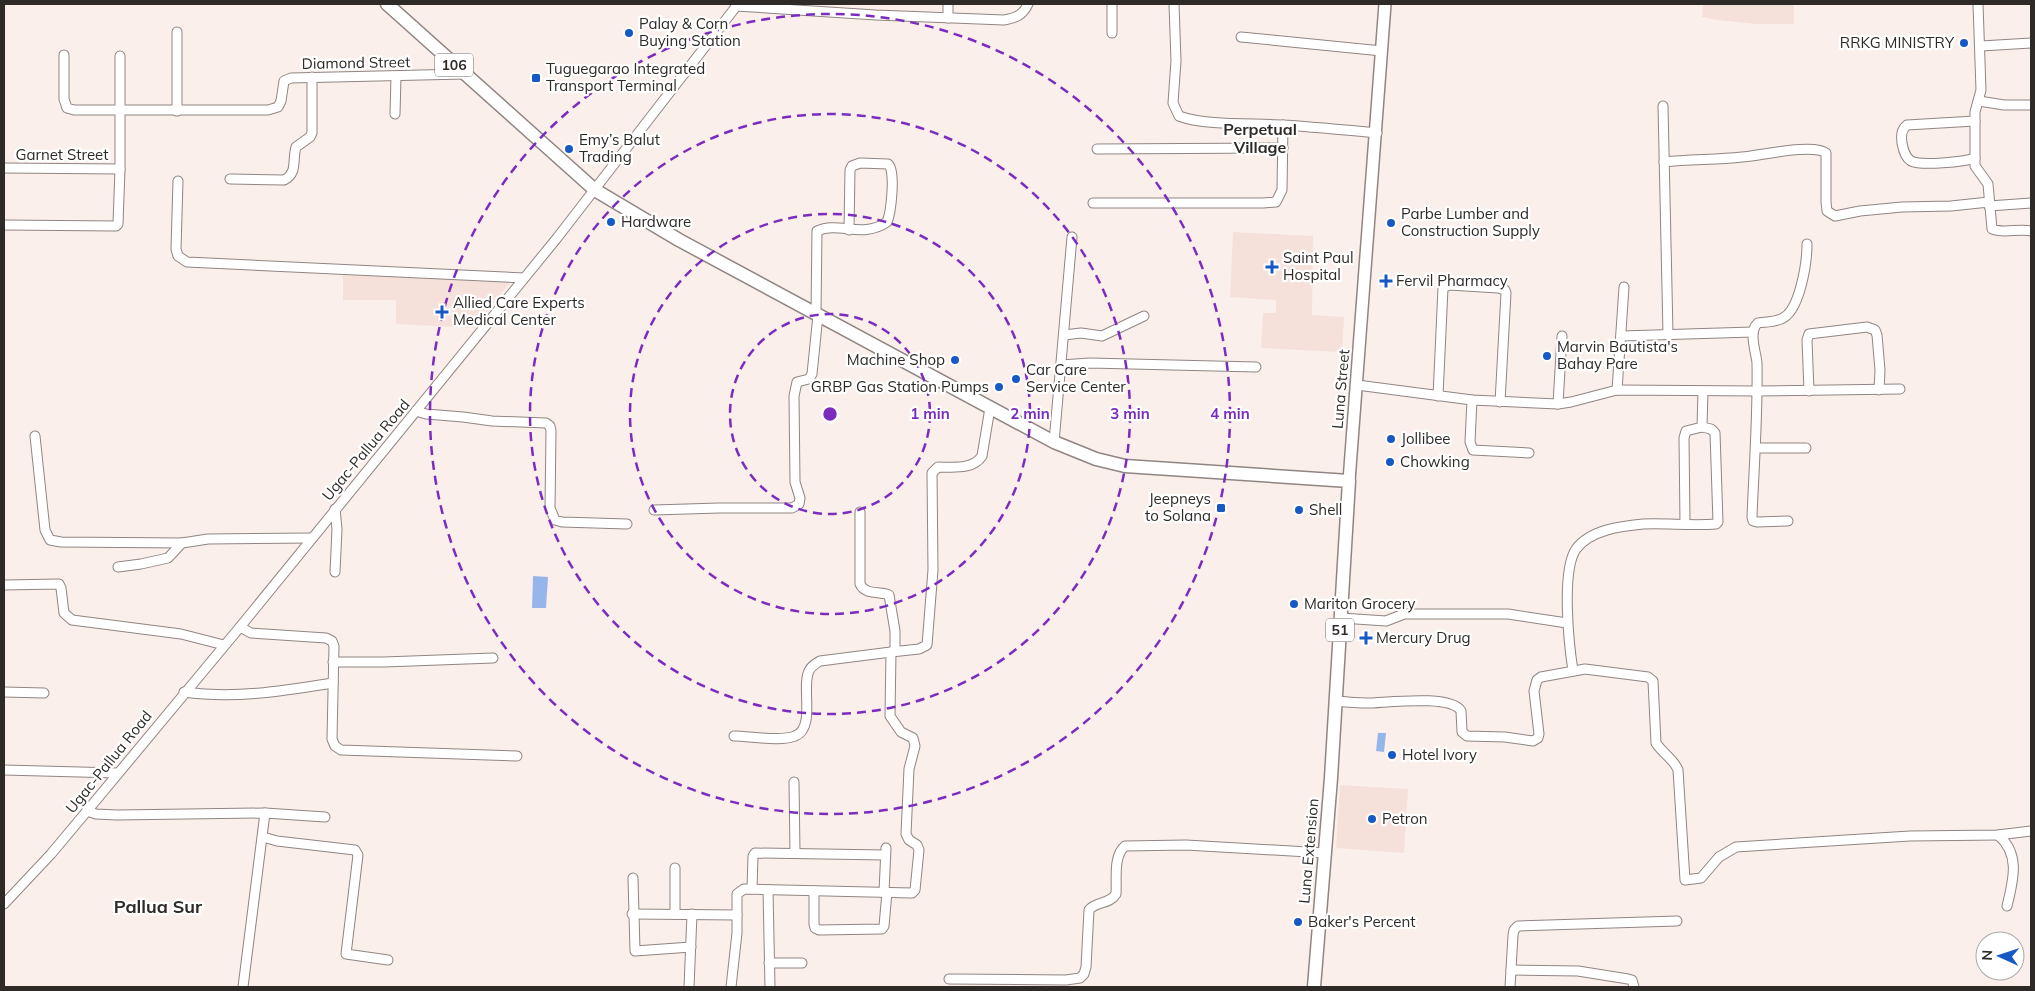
<svg xmlns="http://www.w3.org/2000/svg" width="2035" height="991" viewBox="0 0 2035 991" font-family="Mulish,sans-serif">
<rect width="100%" height="100%" fill="#fbefeb"/>
<!-- built -->
<g fill="#f5e1da">
<polygon points="1703,4 1794,4 1794,24 1757,24 1717,20 1702,17"/>
<polygon points="1233,232 1313,236 1312,315 1344,317 1342,352 1261,348 1263,313 1276,313 1276,300 1230,297"/>
<polygon points="343,275 511,281 474,328 396,324 396,300 343,300"/>
<polygon points="1340,785 1408,789 1404,853 1336,848"/>
</g>
<!-- water -->
<g fill="#96b6eb">
<polygon points="533,576 548,577 546,608 532,608"/>
<polygon points="1378,733 1386,733 1384,752 1376,751"/>
</g>
<g fill="none" stroke-linecap="round" stroke-linejoin="round">
<!-- minor casing -->
<g stroke="#908582" stroke-width="11">
<g id="minor">
<polyline points="948,4 948,18"/>
<polyline points="1112,4 1112,33"/>
<path d="M1174 4 1176 61 1173 103 1179 116C1205 126 1254 123 1283 125 1314 127 1346 130 1377 133"/>
<path d="M1978 4 1981 90 1975 112V166L1988 184 1992 229C2003 234 2019 228 2031 231"/>
<path d="M736 6 876 15 1004 20C1016 18 1023 15 1028 4"/>
<polyline points="1241,37 1382,51"/>
<polyline points="1981,46 2031,43"/>
<polyline points="64,55 64,99 67,108 74,110 268,110 278,107 281,101 284,81 291,78 465,74"/>
<polyline points="1979,101 2004,105 2031,105"/>
<polyline points="1663,106 1668,334"/>
<polyline points="177,111 177,32"/>
<polyline points="395,114 396,77"/>
<polyline points="1097,149 1283,148"/>
<path d="M1975 158C1964 162 1921 166 1911 161 1906 158 1903 149 1902 143 1901 136 1901 130 1907 125L1975 121"/>
<path d="M1664 162C1690 159 1716 160 1742 157 1759 156 1813 143 1826 153V202L1827 211 1835 216 1860 211 1902 207 1951 206 1989 202"/>
<polyline points="4,168 120,169"/>
<path d="M230 179 284 180C298 173 292 160 296 147L310 137 312 133V77"/>
<polyline points="178,181 176,249 178,256 187,262 524,278"/>
<polyline points="1093,203 1263,203 1276,202 1282,190 1283,125"/>
<polyline points="1989,206 2031,203"/>
<polyline points="4,225 116,226 118,224 120,169 120,56"/>
<path d="M816 314 817 231C839 221 862 239 887 222 891 213 896 170 888 164L860 163 852 166 850 170 849 230"/>
<polyline points="1064,335 1081,333 1102,336 1144,316"/>
<polyline points="1621,336 1753,332"/>
<polyline points="1061,365 1090,363 1256,367"/>
<polyline points="1357,385 1472,400 1558,404 1571,402 1617,390 1757,391 1900,389"/>
<polyline points="1617,390 1624,287"/>
<polyline points="1809,391 1807,340 1809,334 1867,327 1875,330 1877,335 1880,370 1879,390"/>
<polyline points="1438,396 1443,288 1449,285 1498,288 1505,290 1506,293 1500,402"/>
<polyline points="1472,400 1470,442 1473,450 1529,453"/>
<polyline points="1558,404 1562,336"/>
<polyline points="416,411 426,414 463,417 492,421 546,423 550,426 551,431 550,508 555,520 562,522 627,524"/>
<polyline points="35,436 45,530 50,540 61,542 182,543"/>
<polyline points="1054,442 1072,237"/>
<polyline points="1757,448 1806,448"/>
<polyline points="335,509 337,529 335,572"/>
<polyline points="654,510 719,508 792,508 799,504 800,498 795,482 794,396 797,382 809,379 812,374 818,315"/>
<path d="M860 512V584C865 595 879 591 889 595L895 631V650"/>
<path d="M1788 521 1757 522 1753 521 1752 517C1754 466 1758 415 1757 363 1756 352 1748 331 1758 323 1765 322 1774 322 1781 319 1800 312 1807 262 1807 244"/>
<polyline points="1685,523 1684,438 1686,431 1702,427 1703,391"/>
<polyline points="118,567 141,564 168,558 182,543 208,539 312,538"/>
<polyline points="4,585 59,584 61,588 64,613 72,620 181,634 224,645"/>
<polyline points="1341,618 1386,621 1404,614 1508,614 1567,623"/>
<polyline points="240,627 251,633 326,638 332,641 334,646 332,739 335,746 341,750 517,756"/>
<polyline points="333,662 384,662 493,658"/>
<path d="M1573 671C1569 645 1561 571 1576 549 1590 530 1621 526 1643 524 1667 523 1692 526 1716 524L1718 522 1715 433 1711 429 1702 427"/>
<polyline points="4,692 44,693"/>
<path d="M184 692C235 699 283 691 333 683"/>
<path d="M1336 701C1346 702 1357 703 1367 703 1385 703 1451 694 1461 711L1462 732 1467 736 1505 737 1533 741 1538 738 1539 734 1534 691 1537 680 1541 677 1585 669 1648 677 1653 681 1656 743C1663 754 1674 759 1678 770L1685 880 1701 878 1719 857 1736 847 1910 836 1998 835 2031 831"/>
<path d="M734 736C750 736 781 742 795 736 816 728 801 687 809 671 811 666 815 664 820 661L891 652"/>
<polyline points="4,770 117,773"/>
<polyline points="794,782 795,853"/>
<polyline points="87,811 96,814 117,815 265,813 243,987"/>
<polyline points="265,813 325,817"/>
<path d="M1998 835C2021 854 2013 881 2007 906"/>
<polyline points="263,837 277,841 355,850 358,855 346,954 388,960"/>
<polyline points="675,868 675,914"/>
<polyline points="633,878 635,951 691,947"/>
<polyline points="752,889 753,856 755,853 885,855"/>
<polyline points="768,890 770,987"/>
<polyline points="814,891 814,924 815,928 819,930 882,929 884,926 887,892"/>
<polyline points="884,892 886,848"/>
<polyline points="4,904 51,854 87,811 240,627 557,238 738,4"/>
<polyline points="632,914 737,915"/>
<polyline points="769,963 802,963"/>
<polyline points="1511,970 1578,971 1628,979 1632,980 1634,987"/>
<path d="M949 979 1066 980 1080 978 1084 974 1086 967 1089 910C1096 901 1109 905 1116 894 1117 879 1113 856 1125 846L1186 845 1325 853"/>
<polyline points="689,987 692,914"/>
<path d="M731 987 737 933V894L744 889 912 893 915 890 919 850 917 845 909 840 906 834 909 769 915 746 913 738 901 732 890 716 891 652 919 649 927 645 933 570 932 473 938 467C953 467 973 470 982 456L990 408"/>
<polyline points="1510,987 1513,935 1514,930 1518,926 1677,921"/>
</g>
</g>
<!-- major casing -->
<g stroke="#908582" stroke-width="14">
<polyline id="major" points="1349,481 1385,4"/>
</g>
<!-- highway casing -->
<g stroke="#908582" stroke-width="15">
<polyline id="highway" points="387,4 595,190 679,240 1054,442 1096,459 1125,466 1349,481 1331,778 1314,987"/>
</g>
<!-- minor -->
<use href="#minor" stroke="#fff" stroke-width="9"/>
<!-- major -->
<use href="#major" stroke="#fff" stroke-width="11"/>
<!-- highway -->
<use href="#highway" stroke="#fff" stroke-width="12"/>
</g>
<!-- distance rings -->
<g fill="none" stroke="#7b2cbf" stroke-width="2.5" stroke-dasharray="9 6">
<circle cx="830" cy="414" r="100"/>
<circle cx="830" cy="414" r="200"/>
<circle cx="830" cy="414" r="300"/>
<circle cx="830" cy="414" r="400"/>
</g>
<!-- markers -->
<g fill="#1759c4" stroke="#fff" stroke-width="2">
<circle cx="629" cy="33" r="5"/>
<circle cx="1964" cy="43" r="5"/>
<rect x="531" y="73" width="10" height="10" rx="2.5"/>
<circle cx="569" cy="149" r="5"/>
<circle cx="611" cy="222" r="5"/>
<circle cx="1391" cy="223" r="5"/>
<path d="M1269.5 259.5h5v5h5v5h-5v5h-5v-5h-5v-5h5z"/>
<path d="M1383.5 273.5h5v5h5v5h-5v5h-5v-5h-5v-5h5z"/>
<path d="M439.5 304.5h5v5h5v5h-5v5h-5v-5h-5v-5h5z"/>
<circle cx="1547" cy="356" r="5"/>
<circle cx="955" cy="360" r="5"/>
<circle cx="1016" cy="379" r="5"/>
<circle cx="999" cy="387" r="5"/>
<circle cx="1391" cy="439" r="5"/>
<circle cx="1390" cy="462" r="5"/>
<rect x="1216" y="503" width="10" height="10" rx="2.5"/>
<circle cx="1299" cy="510" r="5"/>
<circle cx="1294" cy="604" r="5"/>
<path d="M1363.5 630.5h5v5h5v5h-5v5h-5v-5h-5v-5h5z"/>
<circle cx="1392" cy="755" r="5"/>
<circle cx="1372" cy="819" r="5"/>
<circle cx="1298" cy="922" r="5"/>
</g>
<g text-anchor="middle" stroke-width="4.5" stroke-linejoin="round" paint-order="stroke">
<!-- shield labels -->
<g fill="#fff" stroke="#6d6a68" stroke-width="1">
<rect x="435" y="53.5" width="38" height="23" rx="4"/>
<rect x="1326" y="618.5" width="28" height="23" rx="4"/>
</g>
<g font-size="14" font-weight="bold" fill="#2e2a28">
<text x="454" y="70">106</text>
<text x="1340" y="635">51</text>
</g>
<!-- poi labels -->
<g font-size="15" fill="#2e2a28" stroke="#fff" text-anchor="start">
<text x="639" y="29">Palay &amp; Corn<tspan x="639" dy="17">Buying Station</tspan></text>
<text x="1954" y="48" text-anchor="end">RRKG MINISTRY</text>
<text x="546" y="74">Tuguegarao Integrated<tspan x="546" dy="17">Transport Terminal</tspan></text>
<text x="579" y="145">Emy’s Balut<tspan x="579" dy="17">Trading</tspan></text>
<text x="1401" y="219">Parbe Lumber and<tspan x="1401" dy="17">Construction Supply</tspan></text>
<text x="621" y="227">Hardware</text>
<text x="1283" y="263">Saint Paul<tspan x="1283" dy="17">Hospital</tspan></text>
<text x="1396" y="286">Fervil Pharmacy</text>
<text x="453" y="308">Allied Care Experts<tspan x="453" dy="17">Medical Center</tspan></text>
<text x="1557" y="352">Marvin Bautista's<tspan x="1557" dy="17">Bahay Pare</tspan></text>
<text x="945" y="365" text-anchor="end">Machine Shop</text>
<text x="1026" y="375">Car Care<tspan x="1026" dy="17">Service Center</tspan></text>
<text x="989" y="392" text-anchor="end">GRBP Gas Station Pumps</text>
<text x="1401" y="444">Jollibee</text>
<text x="1400" y="467">Chowking</text>
<text x="1211" y="504" text-anchor="end">Jeepneys<tspan x="1211" dy="17">to Solana</tspan></text>
<text x="1309" y="515">Shell</text>
<text x="1304" y="609">Mariton Grocery</text>
<text x="1376" y="643">Mercury Drug</text>
<text x="1402" y="760">Hotel Ivory</text>
<text x="1382" y="824">Petron</text>
<text x="1308" y="927">Baker's Percent</text>
</g>
<!-- street labels -->
<g font-size="15" fill="#2e2a28" stroke="#fff">
<text transform="translate(356 63) rotate(-1)" y="5">Diamond Street</text>
<text x="62" y="160">Garnet Street</text>
<text transform="translate(1341 389) rotate(-85)" y="5">Luna Street</text>
<text transform="translate(366 450) rotate(-50)" y="5">Ugac-Pallua Road</text>
<text transform="translate(109 762) rotate(-51)" y="5">Ugac-Pallua Road</text>
<text transform="translate(1309 851) rotate(-85)" y="5">Luna Extension</text>
</g>
<!-- neighbourhood labels -->
<g font-size="16" font-weight="bold" fill="#2e2a28" stroke="#fff">
<text x="1260" y="135">Perpetual<tspan x="1260" dy="18">Village</tspan></text>
</g>
<!-- quarter labels -->
<g font-size="18" font-weight="bold" fill="#2e2a28" stroke="#fff">
<text x="158" y="913">Pallua Sur</text>
</g>
</g>
<circle cx="830" cy="414" r="8" fill="#7b2cbf" stroke="#fff" stroke-width="2.5"/>
<g font-size="15" text-anchor="middle" font-weight="bold" fill="#7b2cbf" stroke="#fff" stroke-width="4.5" stroke-linejoin="round" paint-order="stroke">
<text x="930" y="419">1 min</text>
<text x="1030" y="419">2 min</text>
<text x="1130" y="419">3 min</text>
<text x="1230" y="419">4 min</text>
</g>
<!-- border -->
<rect width="2035" height="991" fill="none" stroke="#2e2a28" stroke-width="10"/>
<!-- north arrow -->
<g transform="translate(2000 956) rotate(273)"><circle r="24" fill="#ffffff" stroke="#abaaa9"/>
<path d="M0-4L9 19L0 12L-9 19Z" fill="#1759c4"/>
<text y="-8" font-size="14" font-weight="bold" text-anchor="middle" fill="#2e2a28">N</text>
</g>
</svg>
